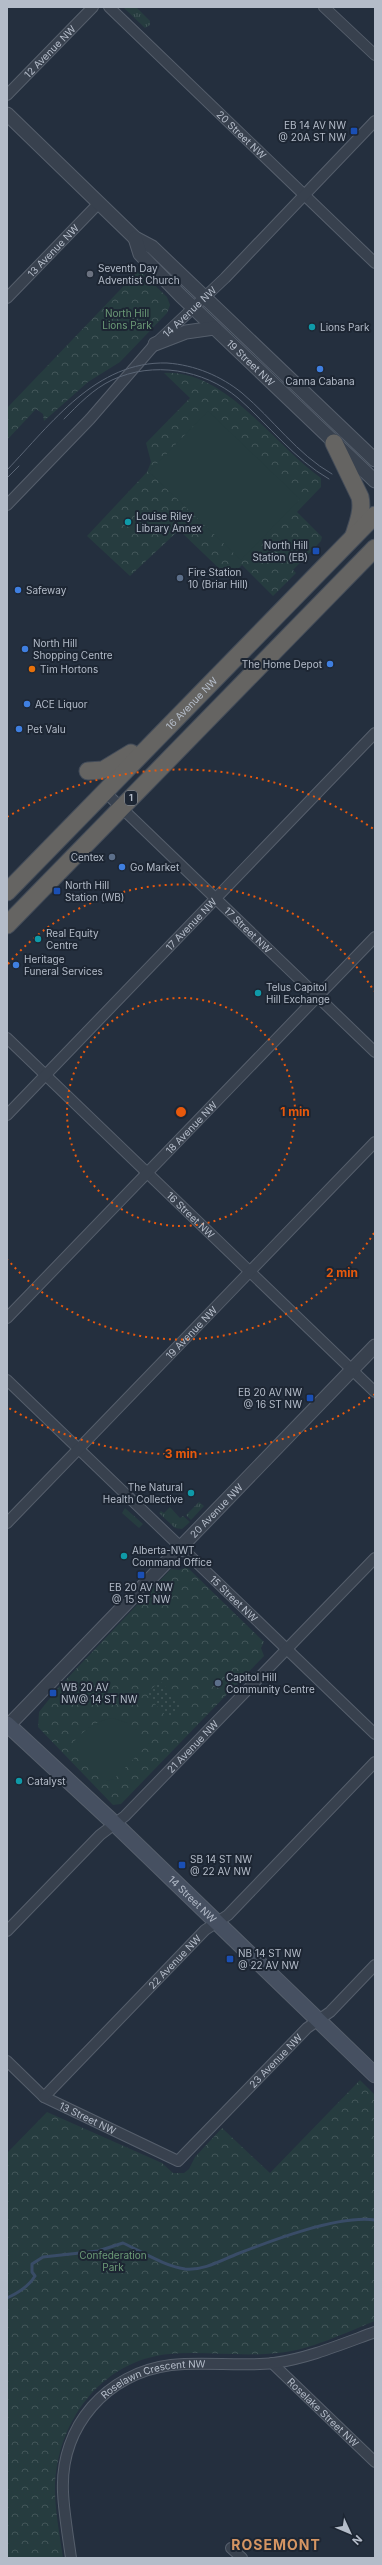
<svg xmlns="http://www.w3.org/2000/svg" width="382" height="2565" viewBox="0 0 382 2565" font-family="Inter,sans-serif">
<defs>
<pattern id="grass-tufts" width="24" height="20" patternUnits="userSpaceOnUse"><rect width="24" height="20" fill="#263c3f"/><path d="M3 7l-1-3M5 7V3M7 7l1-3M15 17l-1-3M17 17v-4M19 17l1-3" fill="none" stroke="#435659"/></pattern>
<pattern id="forest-crowns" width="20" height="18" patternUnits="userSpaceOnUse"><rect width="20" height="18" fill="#263c3f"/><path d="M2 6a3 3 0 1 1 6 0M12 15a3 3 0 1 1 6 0" fill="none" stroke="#435659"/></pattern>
<pattern id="garden-dots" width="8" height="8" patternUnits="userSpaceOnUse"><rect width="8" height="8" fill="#263c3f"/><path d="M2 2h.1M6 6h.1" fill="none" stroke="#435659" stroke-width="1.8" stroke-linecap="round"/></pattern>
</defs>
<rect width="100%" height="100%" fill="#242f3e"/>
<!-- grass -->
<g fill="url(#grass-tufts)">
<polygon points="123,7 136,7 150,21 150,25 145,28"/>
<polygon points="199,1502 204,1506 191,1520 186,1515"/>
<polygon points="170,1507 180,1518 183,1516 190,1522 182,1529 175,1528 159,1513 161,1511 164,1513"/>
<polygon points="125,1508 143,1524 139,1528 122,1513"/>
</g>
<!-- forest -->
<g fill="url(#forest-crowns)">
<polygon points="139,270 167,297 170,305 167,313 120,362 88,382 44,421 43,414 36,409 7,440 7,408"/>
<path d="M164 373C225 369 275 446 321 478V487L297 512 322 537 321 541 293 570 296 573 273 596 242 565 229 578 179 530 130 576 87 536 147 472 151 462 146 443 190 398Z"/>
<polygon points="187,1567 264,1642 261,1648 264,1656 121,1804 113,1805 38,1727 39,1712 58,1688 171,1569 179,1570"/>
<path d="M360 2080 375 2095V2321C344 2333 311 2350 278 2353 242 2357 205 2351 169 2354 100 2361 56 2423 55 2489 55 2511 60 2536 63 2558H7V2153L47 2112 162 2163 173 2173H184L189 2169 195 2157 222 2128 270 2173Z"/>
</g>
<!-- garden -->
<polygon fill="url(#garden-dots)" points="160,1681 182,1705 168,1718 146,1694"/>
<!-- pitch -->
<g fill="#263c3f">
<polygon points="208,411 300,499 241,560 149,472"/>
<path d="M112 1718 128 1723 150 1742 114 1779 106 1781 70 1746C82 1732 93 1722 112 1718Z"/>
</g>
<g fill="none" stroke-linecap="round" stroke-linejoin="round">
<!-- stream -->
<path stroke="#394c67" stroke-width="3" d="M7 2298C18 2293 29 2286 35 2276L32 2272V2264L43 2257 98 2251 123 2243C143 2252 164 2266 185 2269 203 2271 222 2260 237 2254 273 2240 338 2215 375 2220"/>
<!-- minor casing -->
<g stroke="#565f6c" stroke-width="12">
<g id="minor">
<path id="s1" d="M109 7 375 263"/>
<polyline points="324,7 375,55"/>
<path id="s2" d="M7 95 93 7"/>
<path id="s3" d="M7 298 99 203"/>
<path id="s4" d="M7 505 90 419 155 344 225 278 375 121"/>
<path id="s5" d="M104 791 375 1052"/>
<path id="s6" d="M7 1038 375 1392"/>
<path id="s7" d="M7 1115 375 733"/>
<path id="s8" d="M7 1318 375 937"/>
<path id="s9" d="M7 1380 375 1734"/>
<path id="s10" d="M7 1523 375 1142"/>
<path id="s11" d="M7 1931 100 1835 125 1816 375 1558"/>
<path id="s12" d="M7 2061 44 2097 178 2161 307 2028 330 2012 375 1965"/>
<path id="s13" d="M44 2097 205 1930 228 1915 375 1762"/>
<path id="s14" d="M272 2363 375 2462"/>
<polyline points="231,2548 242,2558"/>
<path id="s15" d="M71 2558C68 2536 64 2514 63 2492 60 2426 107 2373 171 2365 205 2361 240 2367 274 2363 309 2358 342 2344 375 2332"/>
</g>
</g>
<!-- tertiary casing -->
<g stroke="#565f6c" stroke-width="15">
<g id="tertiary">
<polyline points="7,114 135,238 152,247 375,460"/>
<path id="s16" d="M135 238 140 254 180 295 375 481"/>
<polyline points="155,344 186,332 214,328"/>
<path id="s17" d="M7 1727 375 1346"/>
</g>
</g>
<!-- secondary casing -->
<g stroke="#565f6c" stroke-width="17">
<g id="secondary">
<path id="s18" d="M7 1724 115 1824 375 2075"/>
</g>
</g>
<!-- trunk casing -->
<g stroke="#434c59" stroke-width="19">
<g id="trunk">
<path d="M334 443 360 497C363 510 358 523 354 535"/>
<polyline points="88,771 103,770 131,753"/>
<path id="s19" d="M7 892 375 515"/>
<polyline points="7,925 375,548"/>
</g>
</g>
<!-- minor -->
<use href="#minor" stroke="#38414e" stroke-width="10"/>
<!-- tertiary -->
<use href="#tertiary" stroke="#38414e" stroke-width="13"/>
<!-- secondary -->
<use href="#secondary" stroke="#465061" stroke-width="15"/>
<!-- trunk -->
<use href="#trunk" stroke="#656462" stroke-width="17"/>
<!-- tram -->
<g stroke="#5a6575" stroke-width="1">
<path d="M64 419C78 405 93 389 112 380 153 361 203 369 238 398 269 425 294 459 329 479"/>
<path d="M7 470C52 423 96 361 167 363 195 365 221 376 242 393 273 419 297 454 332 474"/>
<polyline points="7,478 19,466"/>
</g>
</g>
<!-- distance rings -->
<g fill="none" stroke="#e8590c" stroke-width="2" stroke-dasharray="2 4">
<circle cx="181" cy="1112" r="114"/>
<path d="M374 1233A228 228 0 0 1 8 1260M8 964A228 228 0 0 1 374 991"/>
<path d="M375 1394A342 342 0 0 1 7 1407M7 817A342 342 0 0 1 375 830"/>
</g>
<!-- markers -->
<g fill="#1a4fb4" stroke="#1d2633" stroke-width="1.5">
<rect x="350" y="127" width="8" height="8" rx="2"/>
<rect x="312" y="547" width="8" height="8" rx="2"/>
<rect x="53" y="887" width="8" height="8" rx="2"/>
<rect x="306" y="1394" width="8" height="8" rx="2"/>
<rect x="137" y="1571" width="8" height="8" rx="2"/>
<rect x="49" y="1689" width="8" height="8" rx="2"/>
<rect x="178" y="1861" width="8" height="8" rx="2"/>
<rect x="226" y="1955" width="8" height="8" rx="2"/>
</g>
<circle fill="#6b7280" stroke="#1d2633" stroke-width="1.5" cx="90" cy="274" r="4"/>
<g fill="#0f9aa8" stroke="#1d2633" stroke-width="1.5">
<circle cx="312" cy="327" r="4"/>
<circle cx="128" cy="522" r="4"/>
<circle cx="38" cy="939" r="4"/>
<circle cx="258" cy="993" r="4"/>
<circle cx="191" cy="1493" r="4"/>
<circle cx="124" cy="1556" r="4"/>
<circle cx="19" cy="1781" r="4"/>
</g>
<g fill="#3f7fe0" stroke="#1d2633" stroke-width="1.5">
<circle cx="320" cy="369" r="4"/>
<circle cx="18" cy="590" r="4"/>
<circle cx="25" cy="649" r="4"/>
<circle cx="330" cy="664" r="4"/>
<circle cx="27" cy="704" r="4"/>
<circle cx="19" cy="729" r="4"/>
<circle cx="122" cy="867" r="4"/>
<circle cx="16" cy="965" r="4"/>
</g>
<g fill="#5c6f8a" stroke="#1d2633" stroke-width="1.5">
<circle cx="180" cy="578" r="4"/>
<circle cx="112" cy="857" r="4"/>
<circle cx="218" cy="1683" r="4"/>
</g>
<circle fill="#e8710a" stroke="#1d2633" stroke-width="1.5" cx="32" cy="669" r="4"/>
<g text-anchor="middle" stroke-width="4" stroke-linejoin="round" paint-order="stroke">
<!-- shield labels -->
<rect fill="#1d2633" stroke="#878f9c" stroke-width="1" x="125" y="791" width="12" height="14" rx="3"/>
<g font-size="9" font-weight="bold" fill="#b4bcc9">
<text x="131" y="801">1</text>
</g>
<!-- street labels -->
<g font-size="10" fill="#b4bcc9" stroke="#1d2633">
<text dy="4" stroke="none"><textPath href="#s2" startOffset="61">12 Avenue NW</textPath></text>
<text dy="4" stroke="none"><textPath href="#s1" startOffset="184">20 Street NW</textPath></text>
<text dy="4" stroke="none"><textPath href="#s3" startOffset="66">13 Avenue NW</textPath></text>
<text dy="4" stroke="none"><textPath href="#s4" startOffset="266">14 Avenue NW</textPath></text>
<text dy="4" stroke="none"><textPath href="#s16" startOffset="172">19 Street NW</textPath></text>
<text dy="4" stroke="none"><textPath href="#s19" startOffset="264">16 Avenue NW</textPath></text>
<text dy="4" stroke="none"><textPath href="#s7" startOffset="265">17 Avenue NW</textPath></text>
<text dy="4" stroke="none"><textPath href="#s5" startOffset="200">17 Street NW</textPath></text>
<text dy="4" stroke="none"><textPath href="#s8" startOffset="265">18 Avenue NW</textPath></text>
<text dy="4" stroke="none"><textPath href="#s6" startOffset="255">16 Street NW</textPath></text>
<text dy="4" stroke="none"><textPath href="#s10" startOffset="265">19 Avenue NW</textPath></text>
<text dy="4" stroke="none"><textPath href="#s17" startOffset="301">20 Avenue NW</textPath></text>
<text dy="4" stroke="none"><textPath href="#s9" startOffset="315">15 Street NW</textPath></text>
<text dy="4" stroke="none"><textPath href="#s11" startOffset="262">21 Avenue NW</textPath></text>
<text dy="4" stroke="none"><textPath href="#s18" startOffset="255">14 Street NW</textPath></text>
<text dy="4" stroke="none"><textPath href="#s13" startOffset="188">22 Avenue NW</textPath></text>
<text dy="4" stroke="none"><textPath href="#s12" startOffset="340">23 Avenue NW</textPath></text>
<text dy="4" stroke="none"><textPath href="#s12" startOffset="100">13 Street NW</textPath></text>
<text dy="4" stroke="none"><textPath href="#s15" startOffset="229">Roselawn Crescent NW</textPath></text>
<text dy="4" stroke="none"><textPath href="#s14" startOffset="71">Roselake Street NW</textPath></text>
</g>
<!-- poi labels -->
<g font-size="10" fill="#b4bcc9" stroke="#1d2633" text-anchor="start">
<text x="346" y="129" text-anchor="end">EB 14 AV NW<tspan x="346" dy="12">@ 20A ST NW</tspan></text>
<text x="98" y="272">Seventh Day<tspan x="98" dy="12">Adventist Church</tspan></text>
<text x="320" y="331">Lions Park</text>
<text x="320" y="385" text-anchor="middle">Canna Cabana</text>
<text x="136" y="520">Louise Riley<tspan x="136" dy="12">Library Annex</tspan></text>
<text x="308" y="549" text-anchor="end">North Hill<tspan x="308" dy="12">Station (EB)</tspan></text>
<text x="188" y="576">Fire Station<tspan x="188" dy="12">10 (Briar Hill)</tspan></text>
<text x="26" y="594">Safeway</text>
<text x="33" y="647">North Hill<tspan x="33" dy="12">Shopping Centre</tspan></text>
<text x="322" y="668" text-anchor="end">The Home Depot</text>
<text x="40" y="673">Tim Hortons</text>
<text x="35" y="708">ACE Liquor</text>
<text x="27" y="733">Pet Valu</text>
<text x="104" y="861" text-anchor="end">Centex</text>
<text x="130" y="871">Go Market</text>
<text x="65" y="889">North Hill<tspan x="65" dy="12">Station (WB)</tspan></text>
<text x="46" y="937">Real Equity<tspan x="46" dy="12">Centre</tspan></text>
<text x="24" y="963">Heritage<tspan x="24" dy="12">Funeral Services</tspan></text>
<text x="266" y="991">Telus Capitol<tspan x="266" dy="12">Hill Exchange</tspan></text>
<text x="302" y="1396" text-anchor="end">EB 20 AV NW<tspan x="302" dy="12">@ 16 ST NW</tspan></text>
<text x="183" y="1491" text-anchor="end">The Natural<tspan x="183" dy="12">Health Collective</tspan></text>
<text x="132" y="1554">Alberta-NWT<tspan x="132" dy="12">Command Office</tspan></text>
<text x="141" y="1591" text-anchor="middle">EB 20 AV NW<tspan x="141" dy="12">@ 15 ST NW</tspan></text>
<text x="226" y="1681">Capitol Hill<tspan x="226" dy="12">Community Centre</tspan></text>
<text x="61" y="1691">WB 20 AV<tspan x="61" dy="12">NW@ 14 ST NW</tspan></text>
<text x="27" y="1785">Catalyst</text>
<text x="190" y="1863">SB 14 ST NW<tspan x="190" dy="12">@ 22 AV NW</tspan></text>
<text x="238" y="1957">NB 14 ST NW<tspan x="238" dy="12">@ 22 AV NW</tspan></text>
</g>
<!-- park labels -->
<g font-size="10" fill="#6b9a76" stroke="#1d2633">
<text x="127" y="317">North Hill<tspan x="127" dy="12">Lions Park</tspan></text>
<text x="113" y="2259">Confederation<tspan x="113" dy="12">Park</tspan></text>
</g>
<!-- district labels -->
<g font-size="14" font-weight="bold" letter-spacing="1" fill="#d59563" stroke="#1d2633">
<text x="276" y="2550">ROSEMONT</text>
</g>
</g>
<circle cx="181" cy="1112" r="6" fill="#e8590c" stroke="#1d2633" stroke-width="2"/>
<g font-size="12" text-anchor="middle" font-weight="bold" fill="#e8590c" stroke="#1d2633" stroke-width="4" stroke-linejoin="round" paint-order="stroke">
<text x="295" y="1116">1 min</text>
<text x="342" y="1277">2 min</text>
<text x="181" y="1458">3 min</text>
</g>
<!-- border -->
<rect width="382" height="2565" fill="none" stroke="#b4bcc9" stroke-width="16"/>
<!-- north arrow -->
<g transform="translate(350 2533) rotate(134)" stroke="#1d2633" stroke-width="3" paint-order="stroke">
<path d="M0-3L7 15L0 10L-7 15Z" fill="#b4bcc9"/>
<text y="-6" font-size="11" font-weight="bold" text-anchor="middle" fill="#b4bcc9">N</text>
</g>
</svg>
